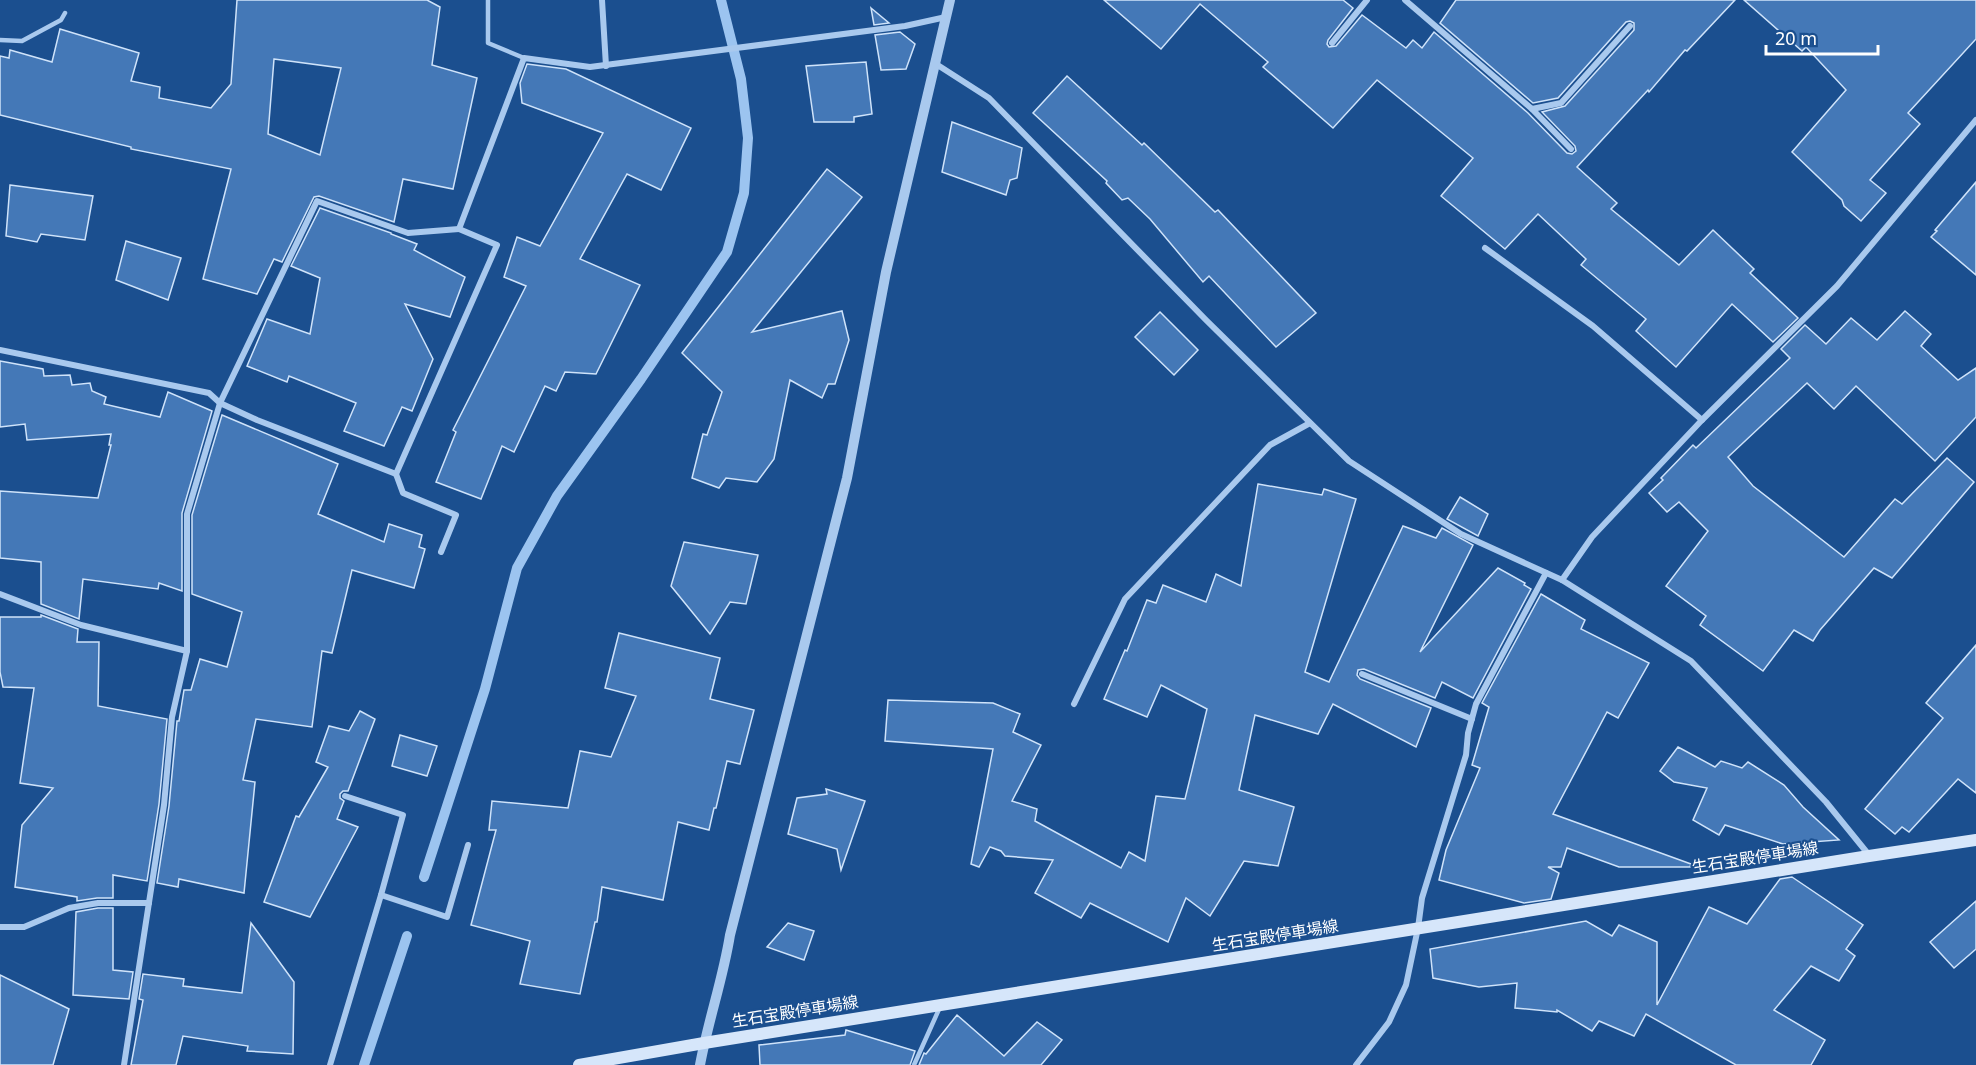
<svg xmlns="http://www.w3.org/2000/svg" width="1976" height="1065" viewBox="0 0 1976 1065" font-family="'Noto Sans','Noto Sans JP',sans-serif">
<rect width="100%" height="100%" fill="#1b4f8f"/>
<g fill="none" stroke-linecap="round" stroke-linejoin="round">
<!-- stream -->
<g stroke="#9cc4f0" stroke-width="10">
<polyline points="424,877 485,689 517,568 557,496 641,379 727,252 744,193 748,138 741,79 721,0"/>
<polyline points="364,1065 407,936"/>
</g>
</g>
<!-- building -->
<g fill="#4478b7" stroke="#cfe3fa" stroke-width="1.5" fill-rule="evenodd">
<path d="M237 0H427L440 7 432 65 477 78 453 189 403 179 394 222 319 196 314 197 282 262 274 259 257 294 203 279 231 169 131 149V147L0 115V56L9 58 10 50 52 62 60 29 139 53 131 81 160 87 159 98 211 108 231 84ZM274 59 341 68 320 155 268 134Z"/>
<polygon points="1104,0 1343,0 1353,8 1328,40 1327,44 1329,47 1336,46 1362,15 1406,48 1413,40 1422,48 1434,32 1528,113 1567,153 1572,154 1576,151 1575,146 1542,112 1565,106 1634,30 1634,23 1630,21 1626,22 1558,98 1533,103 1440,23 1456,0 1735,0 1687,51 1685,50 1649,92 1648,90 1577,167 1617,203 1611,209 1679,265 1713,230 1754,269 1750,273 1798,318 1773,342 1732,304 1676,367 1636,331 1646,319 1581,265 1586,259 1538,214 1505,249 1441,196 1473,158 1377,80 1333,128 1263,67 1268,62 1200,4 1161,49"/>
<polygon points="1744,0 1976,0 1976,39 1908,113 1920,124 1870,180 1886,193 1861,221 1844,206 1842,200 1792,152 1846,90 1806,47 1802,51"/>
<polygon points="871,8 889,23 874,25"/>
<polygon points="900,32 915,44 906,69 881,70 875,35"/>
<polygon points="866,62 872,114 854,117 854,122 814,122 806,66"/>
<polygon points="527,64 566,69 691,128 661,190 627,174 580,259 640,285 596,374 565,372 556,391 545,386 514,452 502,446 481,499 436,482 456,432 453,430 526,286 504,277 517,237 540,246 603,133 522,103 520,83"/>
<polygon points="1067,76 1142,145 1144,143 1215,212 1218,210 1316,313 1276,347 1209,276 1203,282 1150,219 1128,198 1122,200 1106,183 1107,181 1033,113"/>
<polygon points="952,122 1022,148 1017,178 1010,180 1006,195 942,172"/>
<polygon points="827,169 862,197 752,332 842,311 849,340 835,384 828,384 822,398 790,380 774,459 757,482 726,478 719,488 692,478 703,434 707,435 722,392 682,353"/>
<polygon points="1976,182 1976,275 1931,237 1937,231 1935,230"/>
<polygon points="10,185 93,196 85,240 41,234 37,242 6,236"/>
<polygon points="320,208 391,233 391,234 417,244 414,250 465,277 450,317 405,304 433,359 412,411 402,407 384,446 344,431 356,403 289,376 287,382 247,366 267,319 310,334 320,278 291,266"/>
<polygon points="126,241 181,258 168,300 116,280"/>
<polygon points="1905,311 1931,334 1921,346 1958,380 1976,368 1976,417 1935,461 1856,386 1834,409 1807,383 1728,457 1753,486 1844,557 1895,499 1902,504 1947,458 1974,482 1892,578 1874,568 1820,630 1813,641 1794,630 1763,671 1700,625 1706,616 1666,586 1708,531 1679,502 1667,512 1649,493 1663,480 1661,478 1693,445 1696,448 1790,358 1781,349 1805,325 1826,344 1851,318 1877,340"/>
<polygon points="1160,312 1198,350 1174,375 1135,337"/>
<polygon points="0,361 43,369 44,376 70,375 72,385 90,383 92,391 106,397 104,404 160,417 168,392 212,411 182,513 182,591 159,583 158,589 83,579 79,619 41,604 41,562 0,558 0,491 98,498 111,445 109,445 111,434 27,440 25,424 0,427"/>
<polygon points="222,415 338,464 318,514 384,542 389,524 422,535 419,547 425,549 414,588 352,570 332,653 322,651 312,727 256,719 243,780 255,782 244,893 179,879 178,887 157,883 169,806 177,721 179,721 184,690 191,690 200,659 227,667 242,612 192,594 192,515"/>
<polygon points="1258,484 1322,495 1324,489 1356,499 1305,672 1329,682 1403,526 1436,538 1442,528 1473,545 1420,652 1498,568 1525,583 1524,585 1531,589 1473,698 1442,682 1435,698 1364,669 1358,670 1357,675 1360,679 1431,708 1416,747 1333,704 1318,734 1255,715 1239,790 1294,807 1278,866 1244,861 1210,916 1186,898 1168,942 1090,903 1081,918 1035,893 1053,860 1005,856 1001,851 990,847 979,867 971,864 993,749 885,741 888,700 993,703 1020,714 1013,732 1041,745 1012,801 1037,809 1035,821 1121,868 1129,852 1145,861 1156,796 1185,799 1207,709 1161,685 1147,717 1104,699 1125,650 1127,651 1147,600 1156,603 1163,585 1206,602 1216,574 1241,586"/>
<polygon points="1460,497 1488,514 1478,536 1447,519"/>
<polygon points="684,542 758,555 746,604 730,602 710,634 671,586"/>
<polygon points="1541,594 1585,620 1581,629 1649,663 1618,718 1607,712 1553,814 1691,864 1690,867 1619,867 1567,848 1561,867 1548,867 1559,873 1551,899 1524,903 1439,880 1446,850 1480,768 1472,765 1489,707 1482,703"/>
<polygon points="41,615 78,629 77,642 99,642 98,706 167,719 159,804 147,881 113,875 113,898 97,898 77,901 77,897 15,887 22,825 53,788 20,783 34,688 3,687 0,672 0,617 41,617"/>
<polygon points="619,633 720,658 710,699 754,710 740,764 727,761 716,808 714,808 709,830 678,822 663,900 602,887 597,922 595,922 580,994 520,984 530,941 471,925 496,830 489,830 492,801 568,808 580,751 611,757 636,696 605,688"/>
<polygon points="1976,645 1976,793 1958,779 1909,832 1902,827 1895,834 1865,809 1943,718 1926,703"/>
<polygon points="360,711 375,719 348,791 343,791 340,794 340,798 344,801 337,819 358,827 310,917 264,902 296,816 299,817 328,767 316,762 329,726 349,731"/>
<polygon points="400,735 437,746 427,776 392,766"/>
<polygon points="1678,747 1715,767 1721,761 1742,768 1748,762 1784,785 1803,807 1839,840 1783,844 1725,825 1719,835 1693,820 1707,788 1674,782 1660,771"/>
<polygon points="826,789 865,801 841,870 837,849 788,834 797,798 827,794"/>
<polygon points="1792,877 1863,925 1846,949 1855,956 1839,981 1811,966 1774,1010 1825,1040 1811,1065 1736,1065 1646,1014 1634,1036 1599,1021 1592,1031 1557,1010 1557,1012 1515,1008 1517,983 1479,987 1433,978 1430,949 1586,921 1612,936 1619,925 1657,942 1657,1005 1709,907 1747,924 1780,879"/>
<polygon points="1976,901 1976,949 1954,968 1930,942"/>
<polygon points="98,908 113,908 113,970 133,972 129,999 73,995 76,912"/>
<polygon points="251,923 294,982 293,1054 247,1051 248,1046 183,1036 176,1065 131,1065 143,1000 139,999 143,974 184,979 183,986 242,993"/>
<polygon points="788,923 814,931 804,960 767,947"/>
<polygon points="0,975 69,1009 53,1065 0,1065"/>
<polygon points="957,1015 1004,1056 1037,1022 1062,1040 1041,1065 919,1065 924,1053 926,1054"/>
<polygon points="846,1030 915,1051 910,1065 760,1065 759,1045 845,1035"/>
</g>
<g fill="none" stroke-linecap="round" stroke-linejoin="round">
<!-- service -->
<g stroke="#a9c9ee" stroke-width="4.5">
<polyline points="488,0 488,43 524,58"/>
<polyline points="0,40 22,41 61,20 65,13"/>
<polyline points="914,1065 940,1007"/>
</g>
<!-- minor -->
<g stroke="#a9c9ee" stroke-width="6">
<polyline points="602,0 606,66"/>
<polyline points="1405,0 1532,109 1571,149"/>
<polyline points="1332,43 1367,0"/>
<polyline points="936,64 989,98 1206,320 1349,461 1461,534 1562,580 1691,661 1826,802 1869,855"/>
<polyline points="1532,109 1561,103 1630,26"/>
<polyline points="1485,248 1593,326 1702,420"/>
<polyline points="0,350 209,393 220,403 317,201 408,233 459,229"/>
<polyline points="396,474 403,493 456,515 441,552"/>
<polyline points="1562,580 1592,537 1702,420 1837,286 1976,120"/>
<polyline points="0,594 81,625 187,651"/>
<polyline points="1362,674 1472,719"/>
<polyline points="1074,704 1125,599 1270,445 1310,423"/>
<polyline points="381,895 447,917 468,845"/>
<polyline points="0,927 24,927 69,908 98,903 149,903"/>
<polyline points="124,1065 164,805 172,717 187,651 187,514 220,403 257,420 396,474 497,245 459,229 524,58 590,67 905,26 946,17"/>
<polyline points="330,1065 381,895 403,815 345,796"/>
<polyline points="1356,1065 1389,1022 1406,985 1418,928 1422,898 1466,755 1468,733 1476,704 1546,573"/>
</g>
<!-- tertiary -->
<path stroke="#a9c9ee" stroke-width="10" d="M700 1065C708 1021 723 979 730 935L847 478 886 272 950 0"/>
<!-- secondary -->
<polyline stroke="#d6e6fa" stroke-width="12" points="579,1065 704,1043 1869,856 1976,840"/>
</g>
<g text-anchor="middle" stroke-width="4.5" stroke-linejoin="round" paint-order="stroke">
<!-- street labels -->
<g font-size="16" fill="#fff" stroke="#1b4f8f">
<text transform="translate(1755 857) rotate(-9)" y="6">生石宝殿停車場線</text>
<text transform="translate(1275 935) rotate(-9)" y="6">生石宝殿停車場線</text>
<text transform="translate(795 1011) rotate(-9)" y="6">生石宝殿停車場線</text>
</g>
</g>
<!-- scale -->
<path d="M1766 45v9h112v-9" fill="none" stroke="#ffffff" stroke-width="3"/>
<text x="1775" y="45" font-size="18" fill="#ffffff" stroke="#1b4f8f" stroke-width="4.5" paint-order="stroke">20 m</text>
</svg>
